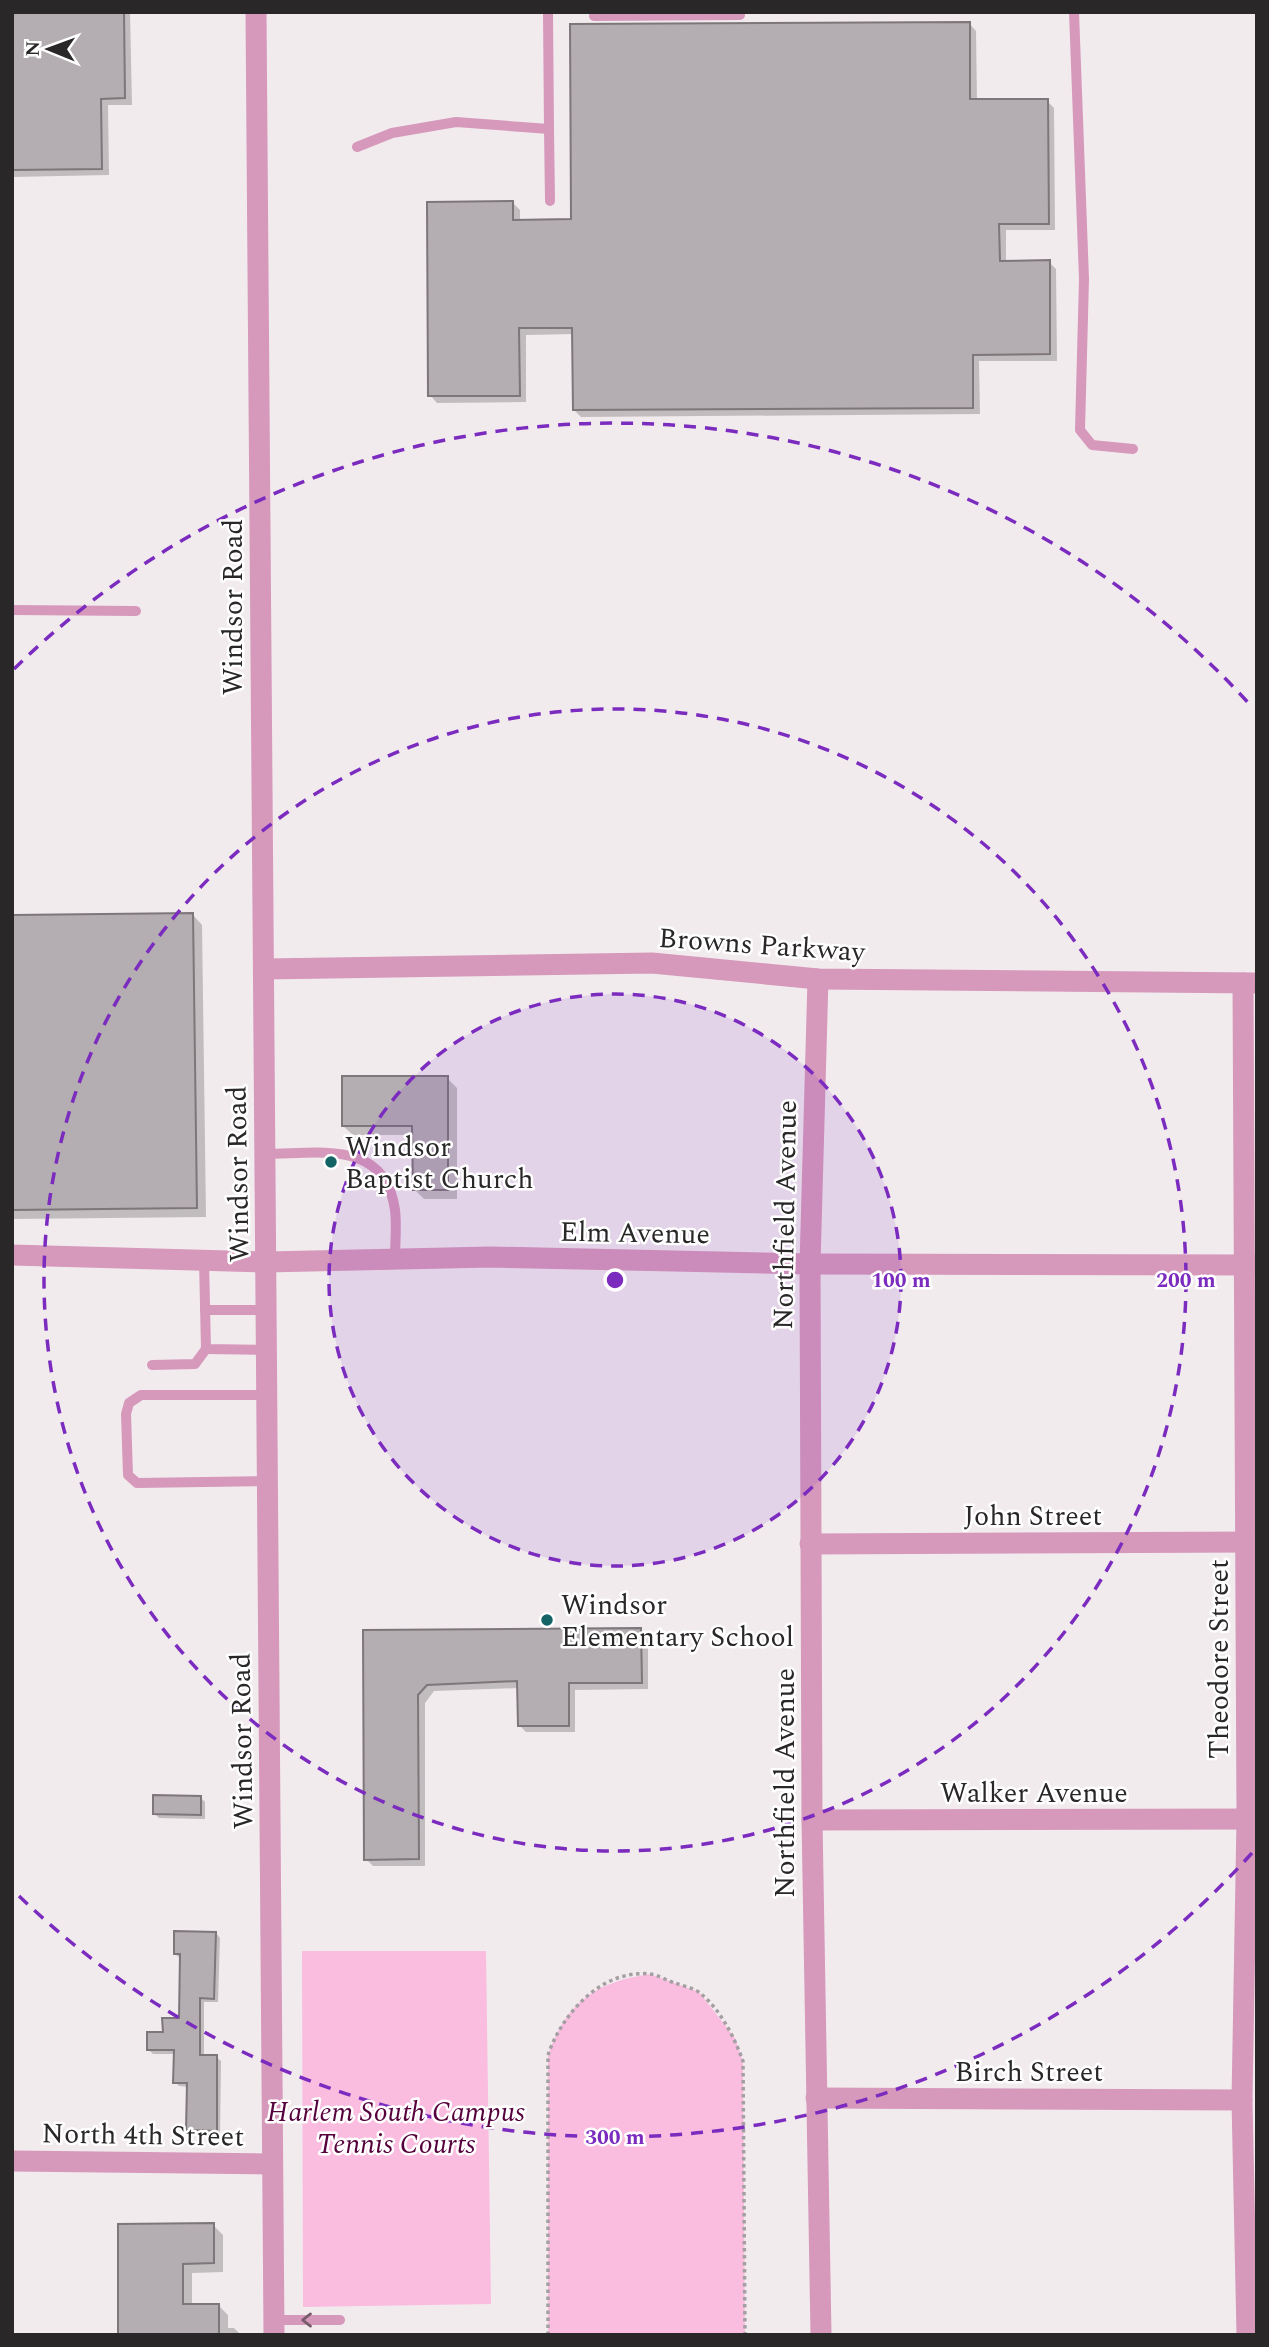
<svg xmlns="http://www.w3.org/2000/svg" width="1269" height="2347" viewBox="0 0 1269 2347" font-family="Spectral,serif">
<rect width="100%" height="100%" fill="#f2ebee"/>
<!-- green -->
<g fill="#fabddf">
<polygon points="302,1951 486,1951 491,2304 303,2307"/>
<path d="M650 1974 699 1992 735 2038 743 2061 745 2335H548V2055C566 2002 596 1982 650 1974Z"/>
</g>
<!-- shadow -->
<g fill="#0003">
<polygon points="12,12 130,12 132,105 108,105 109,175 12,177"/>
<polygon points="969,23 976,31 977,101 1047,101 1054,108 1055,230 1006,230 1006,262 1049,262 1056,269 1057,361 979,361 980,414 581,417 574,410 574,334 526,335 526,402 437,403 430,395 513,203 520,210 520,222 573,221"/>
<polygon points="193,915 202,925 206,1217 12,1219 12,917"/>
<polygon points="447,1078 457,1088 457,1199 424,1199 414,1189 414,1135 353,1135 343,1126"/>
<polygon points="641,1630 648,1637 648,1689 575,1690 575,1732 526,1732 519,1725 519,1688 434,1691 425,1703 425,1866 373,1866 366,1859 365,1631"/>
<polygon points="200,1797 205,1802 205,1819 159,1818 155,1814"/>
<polygon points="216,1933 220,1938 218,2002 204,2002 204,2057 216,2057 221,2061 220,2134 193,2134 188,2129 189,2087 179,2086 175,2082 175,2054 153,2054 148,2049 181,2019 180,1958 175,1954"/>
<polygon points="213,2225 223,2235 223,2272 192,2273 192,2306 218,2305 228,2315 228,2328 234,2328 241,2335 120,2335"/>
</g>
<!-- building -->
<g fill="#b4adb1" stroke="#7d767a" stroke-width="2">
<polygon points="12,12 124,12 125,98 101,99 102,169 12,170"/>
<polygon points="970,22 970,99 1048,99 1049,224 999,224 1000,261 1050,260 1050,354 973,355 973,408 573,410 572,328 519,328 520,396 428,396 427,202 513,201 513,220 571,219 570,24"/>
<polygon points="193,913 197,1208 12,1210 12,915"/>
<polygon points="342,1076 448,1076 448,1190 413,1190 412,1126 342,1126"/>
<polygon points="641,1628 642,1683 569,1683 569,1726 518,1726 517,1681 427,1685 418,1695 419,1859 364,1860 363,1630"/>
<polygon points="153,1795 201,1796 201,1815 153,1814"/>
<polygon points="174,1931 216,1932 214,1999 200,1998 200,2055 217,2055 217,2131 186,2130 187,2083 173,2083 174,2050 147,2050 147,2032 163,2032 162,2018 179,2018 180,1954 174,1954"/>
<polygon points="214,2223 214,2263 183,2264 183,2304 219,2304 219,2335 118,2335 118,2224"/>
</g>
<g fill="none" stroke-linecap="round" stroke-linejoin="round">
<!-- path -->
<path stroke="#a49fa2" stroke-width="3.5" stroke-dasharray="3.5 3.5" stroke-linecap="butt" d="M548 2335V2055C562 2014 601 1969 650 1974 658 1975 668 1981 675 1983 683 1986 694 1988 700 1993 721 2010 734 2037 743 2061L745 2335"/>
<!-- service -->
<g stroke="#d699bb" stroke-width="10">
<polyline points="1074,12 1084,279 1080,430 1092,445 1133,449"/>
<polyline points="594,16 740,15"/>
<polyline points="549,129 550,201"/>
<polyline points="357,147 392,133 456,122 549,129 548,12"/>
<polyline points="12,610 136,611"/>
<path d="M265 1154C318 1154 385 1138 395 1210 397 1226 395 1243 395 1259"/>
<polyline points="204,1260 206,1349 266,1350"/>
<polyline points="205,1310 266,1310"/>
<polyline points="152,1365 195,1364 206,1349"/>
<polyline points="266,1395 141,1395 129,1403 126,1414 128,1475 137,1483 267,1481"/>
<polyline points="274,2320 340,2320"/>
</g>
<!-- minor -->
<g stroke="#d699bb" stroke-width="21">
<polyline points="264,969 652,963 818,979 1255,983"/>
<polyline points="818,979 810,1264 812,1820 821,2335"/>
<polyline points="1243,983 1247,1819 1242,2100 1247,2335"/>
<polyline points="12,1255 266,1262 491,1257 810,1264 1255,1265"/>
<polyline points="810,1544 1257,1542"/>
<polyline points="812,1820 1257,1819"/>
<polyline points="816,2098 1242,2100"/>
<polyline points="12,2161 272,2164"/>
</g>
<!-- tertiary -->
<polyline stroke="#d699bb" stroke-width="21" points="256,12 274,2335"/>
</g>
<!-- one-way arrows -->
<defs><path id="oneway-chevron" d="M-2-3.5L2.5 0L-2 3.5" fill="none" stroke-width="1.6" stroke-linecap="round" stroke-linejoin="round" transform="scale(1.75)"/></defs>
<use stroke="#775a6a" href="#oneway-chevron" transform="translate(307 2320) rotate(180)"/>
<!-- distance rings -->
<circle cx="615" cy="1280" r="286" fill="#7b2cbf" fill-opacity=".12"/>
<g fill="none" stroke="#7b2cbf" stroke-width="3.5" stroke-dasharray="12 9">
<circle cx="615" cy="1280" r="286"/>
<circle cx="615" cy="1280" r="571"/>
<path d="M1252 1853A857 857 0 0 1 14 1891M14 669A857 857 0 0 1 1252 707"/>
</g>
<!-- markers -->
<g fill="#146466" stroke="#fff" stroke-width="2.5">
<circle cx="331" cy="1162" r="7"/>
<circle cx="547" cy="1620" r="7"/>
</g>
<g text-anchor="middle" stroke-width="5" stroke-linejoin="round" paint-order="stroke">
<!-- street labels -->
<g font-size="28" fill="#292728" stroke="#fff">
<text transform="translate(232 607) rotate(-90)" y="10">Windsor Road</text>
<text transform="translate(762 944) rotate(4)" y="10">Browns Parkway</text>
<text transform="translate(237 1174) rotate(-91)" y="10">Windsor Road</text>
<text transform="translate(784 1215) rotate(-89)" y="10">Northfield Avenue</text>
<text transform="translate(635 1232) rotate(1)" y="10">Elm Avenue</text>
<text x="1033" y="1525">John Street</text>
<text transform="translate(1218 1659) rotate(-90)" y="10">Theodore Street</text>
<text transform="translate(241 1741) rotate(-91)" y="10">Windsor Road</text>
<text transform="translate(784 1783) rotate(-90)" y="10">Northfield Avenue</text>
<text x="1034" y="1802">Walker Avenue</text>
<text x="1029" y="2081">Birch Street</text>
<text transform="translate(143 2134) rotate(1)" y="10">North 4th Street</text>
</g>
<!-- poi labels -->
<g font-size="28" fill="#292728" stroke="#fff" text-anchor="start">
<text x="345" y="1156">Windsor<tspan x="345" dy="32">Baptist Church</tspan></text>
<text x="561" y="1614">Windsor<tspan x="561" dy="32">Elementary School</tspan></text>
</g>
<!-- park labels -->
<g font-size="28" font-style="italic" fill="#55003c" stroke="#fff">
<text x="396" y="2121">Harlem South Campus<tspan x="396" dy="32">Tennis Courts</tspan></text>
</g>
</g>
<circle cx="615" cy="1280" r="10" fill="#7b2cbf" stroke="#fff" stroke-width="3.5"/>
<g font-size="21" text-anchor="middle" font-weight="bold" fill="#7b2cbf" stroke="#fff" stroke-width="5" stroke-linejoin="round" paint-order="stroke">
<text x="901" y="1287">100 m</text>
<text x="1186" y="1287">200 m</text>
<text x="615" y="2144">300 m</text>
</g>
<!-- border -->
<rect width="1269" height="2347" fill="none" stroke="#292728" stroke-width="28"/>
<!-- north arrow -->
<g transform="translate(49 49) rotate(271)" stroke="#ffffff" stroke-width="5" paint-order="stroke">
<path d="M0-5L12 26L0 18L-12 26Z" fill="#292728"/>
<text y="-10" font-size="19" font-weight="bold" text-anchor="middle" fill="#292728">N</text>
</g>
</svg>
